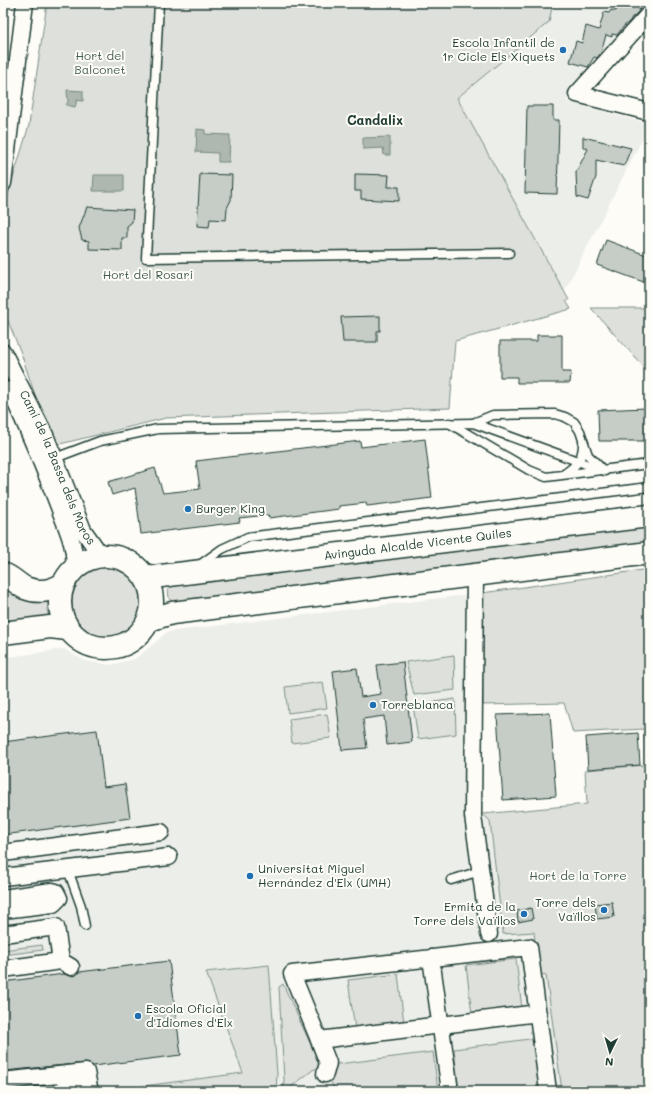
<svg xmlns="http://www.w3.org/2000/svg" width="652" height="1094" viewBox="0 0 652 1094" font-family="Mali,sans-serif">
<rect width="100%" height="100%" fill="#fdfcf7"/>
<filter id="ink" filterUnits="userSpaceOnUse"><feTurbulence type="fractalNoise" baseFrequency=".025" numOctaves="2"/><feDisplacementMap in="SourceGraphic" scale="8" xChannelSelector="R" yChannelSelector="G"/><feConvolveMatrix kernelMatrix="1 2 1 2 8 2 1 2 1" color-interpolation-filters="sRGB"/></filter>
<g filter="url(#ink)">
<!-- built -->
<g fill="#eceee9">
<polygon points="552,3 649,3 649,8 566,101 649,124 649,126 564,292 457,98 548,23"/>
<polygon points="482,593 483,814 490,821 503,934 534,931 538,973 546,975 562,1091 3,1091 3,658 64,649 85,661 111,665 134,659 143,653 167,632"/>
</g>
<!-- green -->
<g fill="#dde0db" stroke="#7e8e88">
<polygon points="47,3 553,3 549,22 457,98 569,300 566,301 571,309 455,341 450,408 166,418 52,446 21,353 3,309 3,212 29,125"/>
<polygon points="591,308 649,308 649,373"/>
<polygon points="649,524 649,545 175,603 169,599 168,589 176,583"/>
<circle cx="107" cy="602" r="35"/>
<polygon points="649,569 649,1091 562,1091 546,975 538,973 534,932 503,934 490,821 483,814 587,804 585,770 645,765 644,729 573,733 564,703 483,705 482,593"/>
<polygon points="3,581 50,598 47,609 50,622 3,627"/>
<polygon points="454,655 455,690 414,695 406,662"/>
<polygon points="323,682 327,708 288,713 285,687"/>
<polygon points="455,699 456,734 418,739 413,705"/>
<polygon points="327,714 331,738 292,743 289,719"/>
<polygon points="42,945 43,950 3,955 3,950"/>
<polygon points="516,959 522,1009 472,1015 466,965"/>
<polygon points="269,965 277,1074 276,1091 105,1091 243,1073 206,972"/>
<polygon points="398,974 404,1023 355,1029 348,980"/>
<polygon points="283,984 321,1067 319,1070 314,1069 286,1091 283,1091 284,1080 279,987"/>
<polygon points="537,1038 544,1091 535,1091 534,1089 517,1091 459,1091 454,1049"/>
<polygon points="433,1052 438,1091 335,1091 328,1075 330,1065"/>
</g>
<!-- water -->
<g fill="#aeb8b1" stroke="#75877f">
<polygon points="67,90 83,91 83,101 77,100 75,107 66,105 68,102"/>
<polygon points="197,129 205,130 205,134 230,135 229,162 218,162 218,153 196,152"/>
<polygon points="390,137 390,155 384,155 383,148 363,149 363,138"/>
<polygon points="94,175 124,175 124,191 93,191"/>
</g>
<!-- building -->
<g fill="#c6cdc7" stroke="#1f3d34">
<polygon points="619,3 641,3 639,11 633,17 632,17 630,21 624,26 617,35 612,34 612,37 606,35 601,53 597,58 594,57 588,67 570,62 576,41 582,43 586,26 599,30 604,12 609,13 611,10 616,11"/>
<polygon points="527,106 553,106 553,120 559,120 557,194 525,193"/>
<polygon points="583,137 631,148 624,166 596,160 596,177 588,200 577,197 576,172 588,149 583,147"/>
<polygon points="200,174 232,175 231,200 227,208 226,220 210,219 209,227 197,226"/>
<polygon points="355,174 389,175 388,187 399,187 399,201 361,199 361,191 355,191"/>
<polygon points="87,207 133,210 132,222 127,226 127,238 122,238 122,250 89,249 89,241 82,240 79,228"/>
<polygon points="606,240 649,256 649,284 597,265"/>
<polygon points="380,316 380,331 377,331 377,342 343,342 341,317"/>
<polygon points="537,335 562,335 562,372 571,372 570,383 517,383 517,377 500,377 500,341 537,341"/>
<polygon points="646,408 647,441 599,441 598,410"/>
<polygon points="425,439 432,498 367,506 366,503 339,506 339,509 269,518 268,515 239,518 240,522 141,534 135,488 112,495 108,482 155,468 163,493 200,489 196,461 360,441 361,447"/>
<polygon points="403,662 412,742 387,745 384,716 363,719 367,748 342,750 333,671 357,668 361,697 381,694 377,665"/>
<polygon points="550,713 556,796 503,800 497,715"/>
<polygon points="97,730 104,787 125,784 130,818 3,835 3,742"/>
<polygon points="638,733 640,765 588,769 586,737"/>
<polygon points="612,902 614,917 597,919 595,904"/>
<polygon points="531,908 533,919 518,922 517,911"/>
<polygon points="169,961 181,1055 93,1066 85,1063 4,1071 3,982 64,974 71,976 79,972"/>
</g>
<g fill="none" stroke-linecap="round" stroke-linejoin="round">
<!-- lane casing -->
<g stroke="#1f3d34" stroke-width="11">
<g id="lane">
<polyline points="159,3 146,258 509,253"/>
<polyline points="449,423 529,470 546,477 649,464"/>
<polyline points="473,423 493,415 555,414 565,417 574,422 580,431 588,455 600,467"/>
<polyline points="55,458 100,441 158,429 473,423 605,471"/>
<path d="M564 474C576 466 583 459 583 444"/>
<polyline points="201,564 222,549 248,537 649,487"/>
<polyline points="68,870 81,906 85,926"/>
<polyline points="451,880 480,871"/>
</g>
</g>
<!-- street casing -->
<g stroke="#1f3d34" stroke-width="19">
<g id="street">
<polyline points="649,14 577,94 649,112"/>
<polyline points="3,183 25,3"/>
<path id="s1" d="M3 352 45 435 83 530 97 550 108 556"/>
<path d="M10 390C28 429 44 467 59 507 66 527 77 547 74 569"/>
<polyline points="475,574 473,816 489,934"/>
<polyline points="3,853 161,832"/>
<polyline points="3,877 169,857"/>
<polyline points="3,898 52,891 56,892 59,898 53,904 3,910"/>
<polyline points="3,934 56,927 61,961 71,967"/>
<polyline points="431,958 449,1084"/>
<polyline points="3,969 61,961"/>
<polyline points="538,1013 319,1040 292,974 529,947 548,1091"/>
<polyline points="319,1040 328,1063 325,1074"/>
<polyline points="3,1081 86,1072 89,1087 61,1091"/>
</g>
</g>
<!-- highway casing -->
<g stroke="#1f3d34" stroke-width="25">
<g id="highway">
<circle cx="106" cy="602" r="46"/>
<path d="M3 574C12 577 17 584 25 588 38 593 52 591 63 584"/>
<path id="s2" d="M144 575 153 577 649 516"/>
<polyline points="149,620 172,613 649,553"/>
<polyline points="3,633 50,627 68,629"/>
</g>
</g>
<!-- lane -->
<use href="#lane" stroke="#fdfcf7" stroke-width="8"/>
<!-- street -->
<use href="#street" stroke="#fdfcf7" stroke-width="16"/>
<!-- highway -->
<use href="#highway" stroke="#fdfcf7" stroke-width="22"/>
</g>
</g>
<!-- markers -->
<g fill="#1f6fb2" stroke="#fdfcf7" stroke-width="1.5">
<circle cx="563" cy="50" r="4"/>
<circle cx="188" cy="509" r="4"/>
<circle cx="373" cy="705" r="4"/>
<circle cx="250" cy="876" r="4"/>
<circle cx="604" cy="910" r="4"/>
<circle cx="524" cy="914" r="4"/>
<circle cx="138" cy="1016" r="4"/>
</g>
<g text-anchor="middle" stroke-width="4" stroke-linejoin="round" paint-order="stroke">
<!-- poi labels -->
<g font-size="12" fill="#1f3d34" stroke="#fdfcf7" text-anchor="start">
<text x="555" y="47" text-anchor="end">Escola Infantil de<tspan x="555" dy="14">1r Cicle Els Xiquets</tspan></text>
<text x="196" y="513">Burger King</text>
<text x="381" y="709">Torreblanca</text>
<text x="258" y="873">Universitat Miguel<tspan x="258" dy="14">Hernández d'Elx (UMH)</tspan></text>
<text x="596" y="907" text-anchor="end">Torre dels<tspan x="596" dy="14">Vaïllos</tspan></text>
<text x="516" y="911" text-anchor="end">Ermita de la<tspan x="516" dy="14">Torre dels Vaïllos</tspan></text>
<text x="146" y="1013">Escola Oficial<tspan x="146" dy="14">d'Idiomes d'Elx</tspan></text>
</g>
<!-- park labels -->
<g font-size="12" fill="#455e55" stroke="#fdfcf7">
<text x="100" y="60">Hort del<tspan x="100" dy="14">Balconet</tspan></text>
<text x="148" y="279">Hort del Rosari</text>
<text x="578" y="880">Hort de la Torre</text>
</g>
<!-- street labels -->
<g font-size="12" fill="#1f3d34" stroke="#fdfcf7">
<text dy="4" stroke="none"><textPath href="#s1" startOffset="128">Camí de la Bassa dels Moros</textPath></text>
<text dy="4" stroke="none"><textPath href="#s2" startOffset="276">Avinguda Alcalde Vicente Quiles</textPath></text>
</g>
<!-- neighbourhood labels -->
<g font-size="13" font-weight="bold" fill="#1f3d34" stroke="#fdfcf7">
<text x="375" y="125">Candalix</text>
</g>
</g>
<!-- margin -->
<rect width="652" height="1094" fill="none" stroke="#fdfcf7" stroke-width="16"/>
<rect x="8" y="8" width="636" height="1078" fill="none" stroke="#1f3d34" stroke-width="1.5" filter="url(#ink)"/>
<!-- north arrow -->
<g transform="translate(610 1052) rotate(185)" stroke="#fdfcf7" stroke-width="3" paint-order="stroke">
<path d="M0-3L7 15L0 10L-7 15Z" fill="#1f3d34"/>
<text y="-6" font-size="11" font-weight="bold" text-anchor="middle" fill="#1f3d34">N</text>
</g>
</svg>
